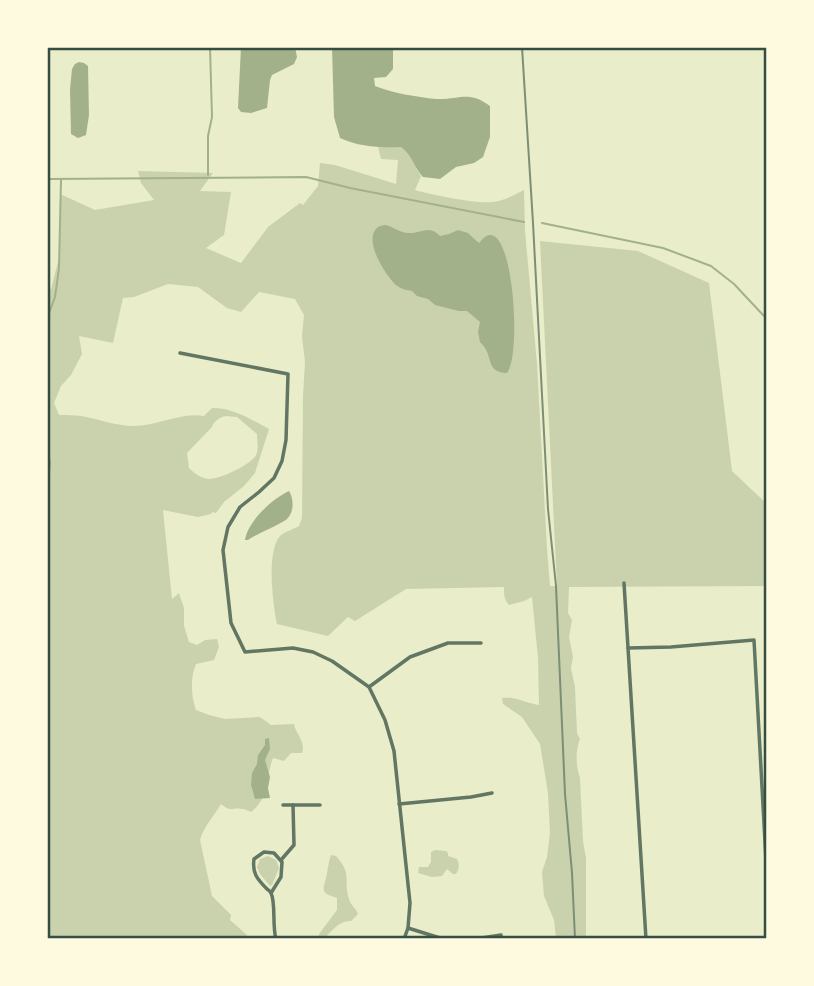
<svg xmlns="http://www.w3.org/2000/svg" width="814" height="986" viewBox="0 0 814 986" font-family="'Crimson Pro',serif">
<rect width="100%" height="100%" fill="#e9edc9"/>
<!-- green -->
<g fill="#cad2ad" fill-rule="evenodd">
<path d="M378 147C385 148 395 145 401 147 410 149 415 168 421 176L415 190C432 195 476 204 492 202 504 201 514 195 524 190L525 231 537 364 547 549 550 586H557L540 241 638 251 709 283 732 471 767 504V586L569 587 568 613 572 620 569 637 573 657 571 668 575 687 577 733 580 739C575 751 576 767 580 778L583 841 586 858V939H556L554 920 544 896 542 872 547 857 550 833 548 793 540 744 522 717 503 704 502 698C515 696 526 703 539 705L538 658 532 597 524 601 509 605C504 599 504 595 504 587L406 589 355 621 348 617 328 636 277 624C273 605 266 552 280 536 284 532 294 529 299 526L302 518 303 396 305 362 302 336 304 315 295 299 259 292 241 312 227 308 198 287 168 284 134 297 123 298 113 343 79 336 82 354 71 375 61 386 54 403 59 415C66 415 74 415 81 416 99 419 116 426 134 426 158 426 180 412 204 416L212 408C234 408 250 419 269 429L255 473 244 486 224 502 216 513 212 512 211 514 198 517 163 510 172 599 179 593 184 608V626L189 642 197 645 205 640 217 639 219 647 214 660 196 664C190 678 191 696 196 710L209 715 225 719 260 717 271 725 294 724C296 735 306 741 302 753H291L284 761 273 758C265 778 271 796 251 812 248 811 246 809 242 809 232 807 232 813 221 804 214 816 204 826 200 840L212 896 231 915 230 920 247 935 246 939H47V289H51L59 258 60 194 95 210 154 200 141 183 138 171 213 173 200 191 231 192 224 235 206 248 241 263 268 227 300 203 303 205 318 186 320 163 335 165 396 184 398 160 381 159ZM226 416 237 417 257 434C257 440 259 450 256 455 252 464 219 480 208 479 201 478 194 473 189 468L187 453 212 427C214 421 220 417 226 416Z"/>
<path d="M435 850 446 851 448 853V856L457 859C460 865 459 869 456 874H453L447 869 442 876 432 877 418 873 419 867H428L431 862V852Z"/>
<path d="M331 855 336 856C353 875 343 880 349 899 351 906 356 908 358 914L351 921C339 920 332 931 324 939H319V934L337 910V898C322 893 322 892 326 878 328 870 328 863 331 855Z"/>
<polygon points="268,856 276,860 279,868 272,885 270,886 260,874 257,867 260,859"/>
</g>
<!-- water -->
<g fill="#a3b18a">
<polygon points="241,47 295,47 297,57 294,64 272,75 270,80 267,108 251,113 241,112 238,108"/>
<path d="M332 47H393V69L386 77 374 78 375 86C393 93 416 97 436 99 460 100 468 90 490 106V137L483 157 474 163 456 167 440 179 423 177C414 168 412 154 401 147 380 148 360 147 340 138L334 117Z"/>
<polygon points="79,62 84,63 88,66 89,115 86,135 78,138 71,134 70,89 72,69 75,64"/>
<path d="M386 225C393 227 401 233 408 233 422 234 428 224 440 236L449 234 458 230 468 233 479 243C512 198 523 354 507 373 484 372 495 356 480 342L478 332 480 322 467 311H459L435 305 428 299 417 296 412 291C406 290 401 289 396 285 386 276 364 242 376 229 378 226 383 225 386 225Z"/>
<path d="M289 491C294 499 294 511 288 518 284 523 256 534 248 540H245C248 521 272 499 289 491Z"/>
<polygon points="269,738 270,749 265,760 270,777 268,788 270,798 255,799 251,785 252,773 257,764 258,755 265,745 265,739"/>
</g>
<g fill="none" stroke-linecap="round" stroke-linejoin="round">
<!-- stream -->
<g stroke="#a3b18a" stroke-width="2">
<polyline points="208,175 208,136 212,117 210,47"/>
<polyline points="47,179 306,177 350,188 524,222"/>
<polyline points="542,223 663,248 711,266 734,284 765,317 767,322"/>
<polyline points="47,321 48,316 55,297 59,268 61,180"/>
<polyline points="47,451 50,462 47,497"/>
</g>
<!-- minor -->
<g stroke="#617663" stroke-width="3.5">
<polyline points="180,353 288,374 286,440 282,461 274,478 259,492 240,507 228,527 223,550 231,623 245,652 293,648 313,652 332,661 369,687 385,720 394,751 410,903 408,928 404,939"/>
<polyline points="624,583 646,939"/>
<polyline points="628,648 671,647 754,640 767,879"/>
<polyline points="369,687 410,657 448,643 481,643"/>
<polyline points="399,804 471,797 492,793"/>
<polyline points="283,805 320,805"/>
<polyline points="281,860 294,845 293,805"/>
<path d="M271 893 281 877 282 862 274 853 264 852 254 859C252 873 257 879 267 889 268 890 270 891 271 893 276 903 272 926 276 939"/>
<polyline points="408,928 440,938 466,939"/>
<polyline points="475,939 501,935 501,939"/>
</g>
<!-- rail -->
<polyline stroke="#7c8e77" stroke-width="2" points="522,47 533,223 548,509 556,586 565,794 572,873 575,939"/>
</g>
<!-- border -->
<rect width="814" height="986" fill="none" stroke="#fefae0" stroke-width="98"/>
<rect x="49" y="49" width="716" height="888" fill="none" stroke="#344e41" stroke-width="2.5"/>
</svg>
